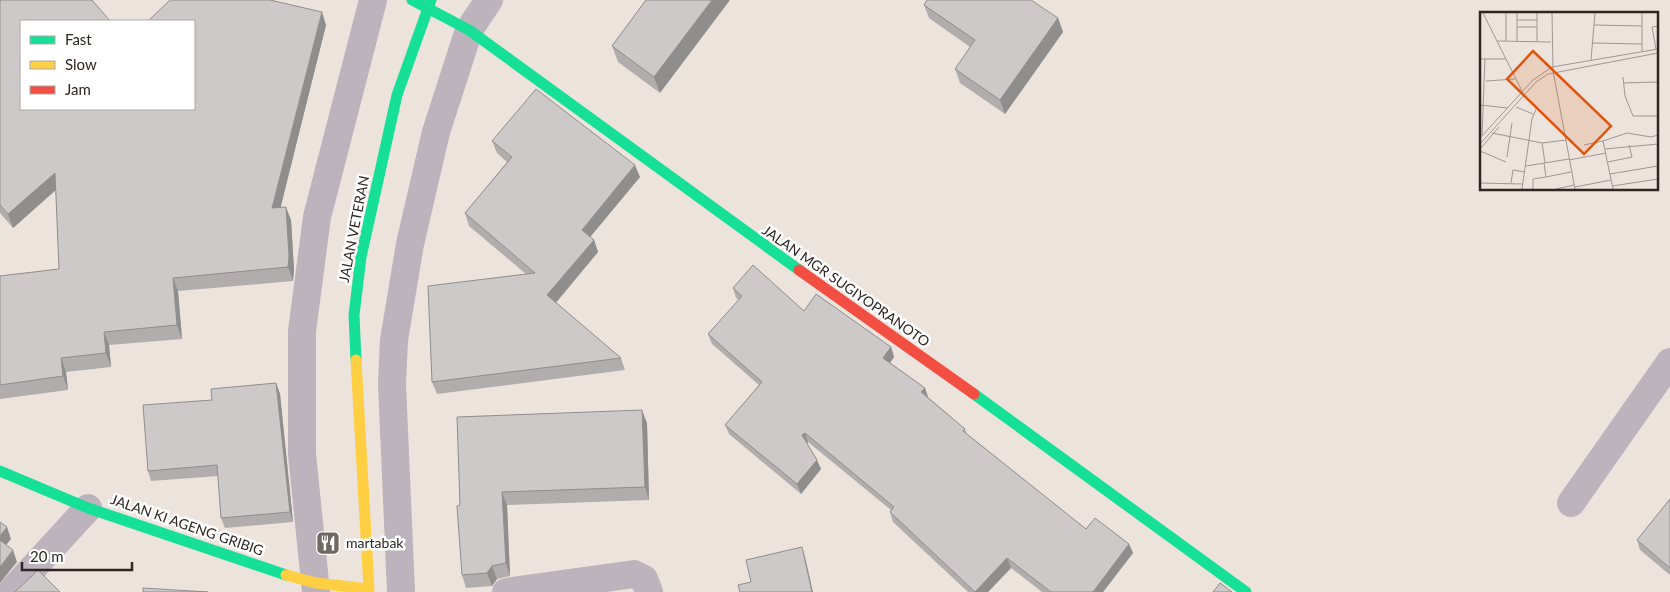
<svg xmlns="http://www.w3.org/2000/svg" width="1670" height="592" viewBox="0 0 1670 592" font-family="Lato,sans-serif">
<rect width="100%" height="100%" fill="#ede3dd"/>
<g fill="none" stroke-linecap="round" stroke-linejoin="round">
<!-- street -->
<g stroke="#bcb3bc" stroke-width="28">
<polyline points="1571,503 1670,362"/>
<polyline points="11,592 88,508"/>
<polyline points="316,592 302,454 302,331 317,217 373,0"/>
<polyline points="401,592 392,384 394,340 410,244 436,132 469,30 489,0"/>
<polyline points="506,592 634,574 644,579 649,592"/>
</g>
<!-- fast -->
<g stroke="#16e098" stroke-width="11">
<polyline points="412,0 469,30 799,270"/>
<polyline points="356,360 354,315 361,257 397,95 431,0"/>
<polyline points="974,394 1246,592"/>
<polyline points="0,471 88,508 286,575"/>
</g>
<!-- slow -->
<polyline stroke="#ffcf43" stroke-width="11" points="286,575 316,583 369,589 356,360"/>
<!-- jam -->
<polyline stroke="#f24e42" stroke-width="11" points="799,270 974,394"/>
</g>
<!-- wall -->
<g fill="#b1adad">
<polygon points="0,0 21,21 194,109 170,0 273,0 273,1 326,25 280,207 291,220 294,269 293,281 178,291 182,339 109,345 111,367 66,372 68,390 0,399 0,276 59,269 56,190 13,228 0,213"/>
<polygon points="646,0 660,93 618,62 612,46"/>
<polygon points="924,5 1058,18 1063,32 1005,114 960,83 955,69 970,47 929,18"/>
<polygon points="492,141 640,177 590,237 594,240 598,252 556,303 621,358 625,370 437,394 432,382 526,274 469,226 465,213 507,162 497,153"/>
<polygon points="733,288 804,311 891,347 894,357 890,363 925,388 928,397 965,429 967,434 1086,529 1129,544 1133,553 1103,592 1042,592 1011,568 988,592 968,592 893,522 890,512 891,510 808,442 807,443 821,469 801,494 729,434 725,425 759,385 712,344 708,334 739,300 736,298"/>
<polygon points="276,383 280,394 293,522 225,528 221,518 218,476 151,481 148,471 212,400"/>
<polygon points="647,423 649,500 507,505 510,576 497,579 492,586 466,588 462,575 460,505"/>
<polygon points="1670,499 1670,575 1640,550 1637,540"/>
</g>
<!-- shaded-wall -->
<g fill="#908d8d">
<polygon points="712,0 730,0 660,93 654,77"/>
<polygon points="322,12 326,25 277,222 272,208"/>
<polygon points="1058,18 1063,32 1005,114 1000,100"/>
<polygon points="635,165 640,177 586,242 582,230"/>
<polygon points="55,173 60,186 13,228 8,214"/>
<polygon points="286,207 291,220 294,269 293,281 288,267"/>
<polygon points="594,240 598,252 552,307 547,295"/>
<polygon points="173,278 178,291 182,339 177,325"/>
<polygon points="104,332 109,345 111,367 106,353"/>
<polygon points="891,347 894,357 886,368 883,358"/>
<polygon points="61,358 66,372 68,390 63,376"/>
<polygon points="276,383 280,394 293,522 290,512"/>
<polygon points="925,388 928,397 921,392"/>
<polygon points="642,410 647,423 649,500 645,487"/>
<polygon points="805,433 808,442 805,445 802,435"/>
<polygon points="817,460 821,469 801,494 797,484"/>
<polygon points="502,492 507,505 510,576 506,563"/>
<polygon points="7,527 11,539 2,550 0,544 0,536"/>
<polygon points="1129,544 1133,553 1103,592 1093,592"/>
<polygon points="802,547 805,557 813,592 812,592"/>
<polygon points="13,550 17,562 0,583 0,567"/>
<polygon points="1007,558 1011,568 988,592 975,592"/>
<polygon points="492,566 497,579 492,586 487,573"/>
</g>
<!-- building -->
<g fill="#cec9c9" stroke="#908d8d">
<polygon points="0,0 92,0 110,21 21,21 21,109 194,109 194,21 148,21 170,0 270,0 322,12 272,208 286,207 289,256 288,267 173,278 177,325 104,332 106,353 61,358 63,376 0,385 0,276 59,269 55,173 8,214 0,205"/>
<polygon points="646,0 712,0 654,77 612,46"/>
<polygon points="927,0 1031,0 1058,18 1000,100 955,69 975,40 924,5"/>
<polygon points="536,89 635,165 582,230 594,240 547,295 621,358 432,382 428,286 535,273 465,213 512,157 492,141"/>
<polygon points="753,265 804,311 816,294 891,347 883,358 925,388 921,392 965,429 963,431 1086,529 1095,518 1129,544 1093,592 1051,592 1007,558 975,592 890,512 894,507 805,433 802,435 817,460 797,484 725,425 762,382 708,334 742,296 733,288"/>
<polygon points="276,383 290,512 221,518 217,465 148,471 143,405 212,400 211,389"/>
<polygon points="642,410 645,487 502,492 506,563 492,566 487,573 462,575 457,506 460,505 457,417"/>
<polygon points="1670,499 1670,568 1637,540"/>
<polygon points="0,522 7,527 0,536"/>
<polygon points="0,540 13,550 0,567"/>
<polygon points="802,547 812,592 740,592 738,585 751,582 746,560"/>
<polygon points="38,570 60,592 15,592"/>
<polygon points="1220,583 1232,592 1213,592"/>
<polygon points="143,588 208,592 143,592"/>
</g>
<!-- icons -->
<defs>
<g id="restaurant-square" transform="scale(1.25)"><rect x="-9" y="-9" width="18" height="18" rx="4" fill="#706863" stroke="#fff"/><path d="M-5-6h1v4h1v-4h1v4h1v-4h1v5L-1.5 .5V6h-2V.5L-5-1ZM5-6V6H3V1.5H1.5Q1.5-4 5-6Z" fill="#fff"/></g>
</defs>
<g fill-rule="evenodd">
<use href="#restaurant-square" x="328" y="543"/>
</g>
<g text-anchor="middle" stroke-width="5" stroke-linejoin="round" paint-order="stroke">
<!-- street labels -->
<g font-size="14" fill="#2d2622" stroke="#fff">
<text transform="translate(354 229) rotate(-79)" y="5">JALAN VETERAN</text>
<text transform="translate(846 286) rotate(35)" y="5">JALAN MGR SUGIYOPRANOTO</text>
<text transform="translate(187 525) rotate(19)" y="5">JALAN KI AGENG GRIBIG</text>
</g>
<!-- poi labels -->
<g font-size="14" fill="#2d2622" stroke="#fff" text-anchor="start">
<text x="346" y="548">martabak</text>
</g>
</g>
<!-- overview -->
<g transform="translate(1480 12)">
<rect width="178" height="178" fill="#ede3dd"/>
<path fill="none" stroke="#a09792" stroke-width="1" d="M3 1 44 83M26 1V29M72 1 73 59M37 8H57M114 13 162 14M37 15H57M17 29 71 30M57 29V1M37 30V1M112 31 162 32M176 37 172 15 178 14M162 39V1M0 47H26M111 48 115 1M73 59 95 177M143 65 145 84 153 104H178M6 69 35 67M143 71 178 70M0 93 28 96M36 95 53 102M12 121 62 131 86 128M2 123 5 47M0 126 53 68 72 55 178 37M62 131 65 151M0 132 56 70 68 62 178 41M104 133 123 129M0 137 19 115M125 137 178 132M0 139 26 150M27 145 32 111M89 148 126 141M128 150 152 145 149 133M46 154 89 147M130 162 178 154M66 165 91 160M0 171 42 172M31 171 33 158 45 160M132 174 178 167M95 175 131 168M42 177 52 107 57 95 45 85M53 177V167L66 165 64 151M76 177 94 173M133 177 123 129 147 121 171 125 178 123"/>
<path fill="#df560d" fill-opacity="0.15" stroke="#df560d" stroke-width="2.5" d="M53 39 131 114 104 142 27 67Z"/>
<rect width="178" height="178" fill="none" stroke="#2d2622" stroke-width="2.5"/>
</g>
<!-- legend -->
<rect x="20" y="20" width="175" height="90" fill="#ffffff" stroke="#aba8a7"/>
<rect x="30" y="36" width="25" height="8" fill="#16e098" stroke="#aba8a7"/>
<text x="65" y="45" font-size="15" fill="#2d2622">Fast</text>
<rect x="30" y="61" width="25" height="8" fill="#ffcf43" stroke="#aba8a7"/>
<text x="65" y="70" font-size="15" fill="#2d2622">Slow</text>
<rect x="30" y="86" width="25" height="8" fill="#f24e42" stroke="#aba8a7"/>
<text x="65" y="95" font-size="15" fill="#2d2622">Jam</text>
<!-- scale -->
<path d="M22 562v8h110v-8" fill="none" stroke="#2d2622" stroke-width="2.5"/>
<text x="30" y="562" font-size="15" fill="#2d2622" stroke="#ffffff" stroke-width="4" paint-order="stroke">20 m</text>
</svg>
